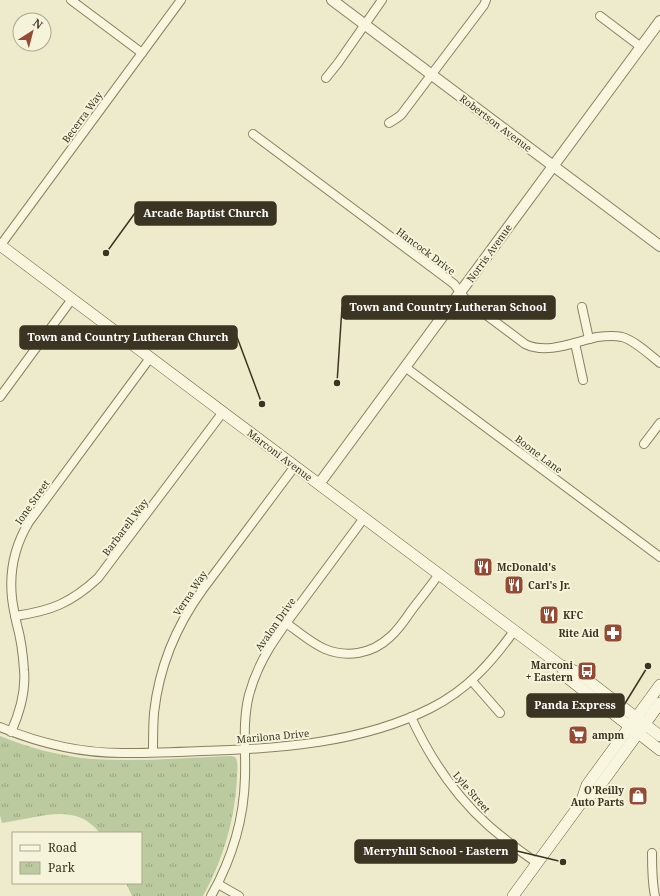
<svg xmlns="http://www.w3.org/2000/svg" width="660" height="896" viewBox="0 0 660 896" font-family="'Noto Serif',serif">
<defs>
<pattern id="park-tufts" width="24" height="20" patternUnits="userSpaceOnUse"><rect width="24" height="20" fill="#bbcb9f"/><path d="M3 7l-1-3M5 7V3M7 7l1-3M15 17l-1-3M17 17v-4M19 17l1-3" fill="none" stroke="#99a681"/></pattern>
</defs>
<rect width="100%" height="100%" fill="#edebcb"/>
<!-- park -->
<path fill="url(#park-tufts)" d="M0 736C29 748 60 756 92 759 137 762 184 758 229 756L235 757C239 762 237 771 237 778 235 819 223 860 203 896H132L126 883H141V833H100C82 811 61 812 35 817 24 819 13 821 2 823L0 815Z"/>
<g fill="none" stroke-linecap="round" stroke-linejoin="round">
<!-- minor casing -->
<g stroke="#898060" stroke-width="10">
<g id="minor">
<polyline points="71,0 142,53"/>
<polyline points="600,16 641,47"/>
<polyline points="326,78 338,63 382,0"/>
<polyline points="389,123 397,118 401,115 484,5 486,0"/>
<path d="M253 134 454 284 466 300 525 344C547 355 574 342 597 337 605 336 613 335 622 337 634 340 650 355 660 363"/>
<polyline points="0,246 181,0"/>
<polyline points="582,307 589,339"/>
<polyline points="575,343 583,380"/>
<polyline points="405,367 660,557"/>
<polyline points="0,397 72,299"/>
<polyline points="644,444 660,423"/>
<path d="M15 616C51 611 71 603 98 578L223 412"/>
<path d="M286 623C299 632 311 643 325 649 347 658 372 654 390 637 398 630 405 620 411 611 420 599 430 587 439 574"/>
<polyline points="472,681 500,713"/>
<path d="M411 717C430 758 455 796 489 826 504 839 520 851 537 863"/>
<path d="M0 727C41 744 85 754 129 753 153 753 178 752 202 751 278 749 362 743 431 708 467 690 491 663 514 631"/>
<path d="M11 732C20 712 26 692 24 670 23 655 21 639 17 625 15 616 13 607 12 598 9 570 15 545 29 522L150 358"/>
<path d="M153 752C153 739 153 726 154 713 159 667 176 626 203 589L295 466"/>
<path d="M652 853C652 868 652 882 655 896"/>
<polyline points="218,884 239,896"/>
<path d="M211 896C232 859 244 819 245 777 246 750 242 723 249 695 259 657 281 630 304 599 324 572 344 545 364 518"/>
</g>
</g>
<!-- tertiary casing -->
<g stroke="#898060" stroke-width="12">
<g id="tertiary">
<polyline points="332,0 660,246"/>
<polyline points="319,484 660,21"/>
</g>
</g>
<!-- secondary casing -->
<g stroke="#6b6143" stroke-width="12">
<g id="secondary">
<polyline points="0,245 560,665 577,672 660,736"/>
<polyline points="560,665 569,679 660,750"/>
<polyline points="581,803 587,785 660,685"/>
<polyline points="513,896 581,803 596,791 660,703"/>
</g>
</g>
<!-- minor -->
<use href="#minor" stroke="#f8f6de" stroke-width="8"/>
<!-- tertiary -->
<use href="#tertiary" stroke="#f8f6de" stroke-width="10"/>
<!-- secondary -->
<use href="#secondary" stroke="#f8f6de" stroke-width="11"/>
</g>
<!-- icons -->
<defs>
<g id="restaurant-square" transform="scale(1)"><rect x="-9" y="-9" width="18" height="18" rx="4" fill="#954b33" stroke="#f5f4da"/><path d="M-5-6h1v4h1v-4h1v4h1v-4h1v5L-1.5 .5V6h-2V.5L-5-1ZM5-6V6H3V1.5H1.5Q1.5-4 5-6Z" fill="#fff"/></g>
<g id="pharmacy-square" transform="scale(1)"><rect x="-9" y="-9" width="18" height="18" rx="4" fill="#954b33" stroke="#f5f4da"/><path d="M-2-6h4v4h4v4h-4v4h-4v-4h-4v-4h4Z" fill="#fff"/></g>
<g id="bus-square" transform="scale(1)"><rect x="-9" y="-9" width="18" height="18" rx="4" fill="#954b33" stroke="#f5f4da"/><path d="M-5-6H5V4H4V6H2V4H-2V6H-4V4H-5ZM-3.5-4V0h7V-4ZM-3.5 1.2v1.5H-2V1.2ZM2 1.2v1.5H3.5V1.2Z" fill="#fff"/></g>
<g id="supermarket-square" transform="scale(1)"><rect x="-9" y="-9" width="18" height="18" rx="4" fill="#954b33" stroke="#f5f4da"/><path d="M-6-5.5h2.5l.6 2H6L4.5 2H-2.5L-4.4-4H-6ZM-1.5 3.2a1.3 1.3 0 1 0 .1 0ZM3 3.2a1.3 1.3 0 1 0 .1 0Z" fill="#fff"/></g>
<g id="shop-square" transform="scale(1)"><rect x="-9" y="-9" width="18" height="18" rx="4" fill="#954b33" stroke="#f5f4da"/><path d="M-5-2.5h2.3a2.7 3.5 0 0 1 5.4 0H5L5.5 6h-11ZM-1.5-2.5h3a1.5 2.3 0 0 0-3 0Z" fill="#fff"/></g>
</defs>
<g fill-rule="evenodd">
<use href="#restaurant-square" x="483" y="567"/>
<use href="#restaurant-square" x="514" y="585"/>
<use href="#restaurant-square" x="549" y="615"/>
<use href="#pharmacy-square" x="613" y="633"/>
<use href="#bus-square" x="587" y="671"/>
<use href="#supermarket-square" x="578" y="735"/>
<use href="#shop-square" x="638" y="796"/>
</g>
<g text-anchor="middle" stroke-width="4" stroke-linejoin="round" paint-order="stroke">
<!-- street labels -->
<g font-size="10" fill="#3b3422" stroke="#f5f4da">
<text transform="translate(82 117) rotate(-54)" y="4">Becerra Way</text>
<text transform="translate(496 123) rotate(37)" y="4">Robertson Avenue</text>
<text transform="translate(426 251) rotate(37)" y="4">Hancock Drive</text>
<text transform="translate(489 253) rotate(-54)" y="4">Norris Avenue</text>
<text transform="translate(539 454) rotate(37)" y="4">Boone Lane</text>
<text transform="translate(280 455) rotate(37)" y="4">Marconi Avenue</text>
<text transform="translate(32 502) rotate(-55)" y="4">Ione Street</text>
<text transform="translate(125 527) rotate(-53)" y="4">Barbarell Way</text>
<text transform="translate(190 593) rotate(-56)" y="4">Verna Way</text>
<text transform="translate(275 624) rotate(-55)" y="4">Avalon Drive</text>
<text transform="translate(273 736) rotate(-5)" y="4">Marilona Drive</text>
<text transform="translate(472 792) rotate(49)" y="4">Lyle Street</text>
</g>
<!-- poi labels -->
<g font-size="10" font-weight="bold" fill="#3b3422" stroke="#f5f4da" text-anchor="start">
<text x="497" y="571">McDonald's</text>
<text x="528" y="589">Carl's Jr.</text>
<text x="563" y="619">KFC</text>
<text x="599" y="637" text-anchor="end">Rite Aid</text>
<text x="573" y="669" text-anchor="end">Marconi<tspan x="573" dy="12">+ Eastern</tspan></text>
<text x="592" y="739">ampm</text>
<text x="624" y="794" text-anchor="end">O'Reilly<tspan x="624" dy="12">Auto Parts</tspan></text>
</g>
</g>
<!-- callouts -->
<path fill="none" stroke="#3b3422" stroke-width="1.5" d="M106 253L135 213M337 383L342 307M262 404L237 337M648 666L624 705M563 862L517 851"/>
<g fill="#3b3422" stroke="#f5f4da" stroke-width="1.5">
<circle cx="106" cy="253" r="4"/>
<circle cx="337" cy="383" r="4"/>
<circle cx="262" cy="404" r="4"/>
<circle cx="648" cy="666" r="4"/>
<circle cx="563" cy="862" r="4"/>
</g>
<g fill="#3b3422" stroke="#3b3422" stroke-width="1.5">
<rect x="135" y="202" width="141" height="23" rx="4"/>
<rect x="342" y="296" width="213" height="23" rx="4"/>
<rect x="20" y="326" width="217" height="23" rx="4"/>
<rect x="527" y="694" width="97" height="23" rx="4"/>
<rect x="355" y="840" width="162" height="23" rx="4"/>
</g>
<g font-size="11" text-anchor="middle" font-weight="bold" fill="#fff">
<text x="206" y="217">Arcade Baptist Church</text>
<text x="448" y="311">Town and Country Lutheran School</text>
<text x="128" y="341">Town and Country Lutheran Church</text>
<text x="575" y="709">Panda Express</text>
<text x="436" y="855">Merryhill School - Eastern</text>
</g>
<!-- legend -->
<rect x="12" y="832" width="130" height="52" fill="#f5f4da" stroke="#aba790"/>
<rect x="20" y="845" width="20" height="6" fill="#f8f6de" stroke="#aba790"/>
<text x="48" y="852" font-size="12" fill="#3b3422">Road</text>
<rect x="20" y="862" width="20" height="12" fill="url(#park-tufts)" stroke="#aba790"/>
<text x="48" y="872" font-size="12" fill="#3b3422">Park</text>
<!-- north arrow -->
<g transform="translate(32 32) rotate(36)"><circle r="19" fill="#f5f4da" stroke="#aba790"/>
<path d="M0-3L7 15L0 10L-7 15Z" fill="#954b33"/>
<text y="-6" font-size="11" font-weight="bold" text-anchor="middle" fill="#3b3422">N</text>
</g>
</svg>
